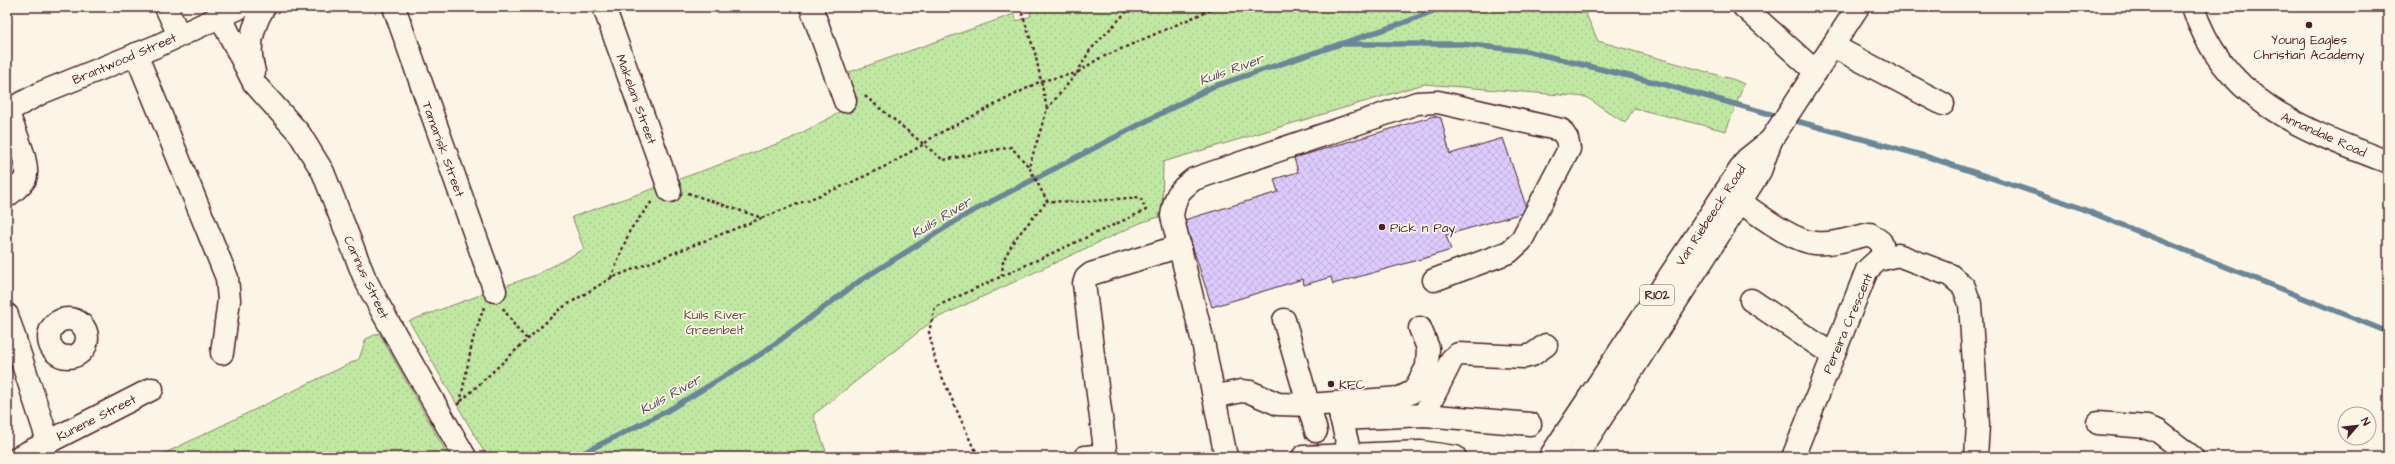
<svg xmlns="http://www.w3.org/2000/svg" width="2395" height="464" viewBox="0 0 2395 464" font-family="'Architects Daughter',sans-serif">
<defs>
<pattern id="grass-dots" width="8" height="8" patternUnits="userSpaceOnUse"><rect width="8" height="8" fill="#c1e8a3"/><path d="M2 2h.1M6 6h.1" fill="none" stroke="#a7c78c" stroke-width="1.8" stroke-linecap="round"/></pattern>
<pattern id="building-cross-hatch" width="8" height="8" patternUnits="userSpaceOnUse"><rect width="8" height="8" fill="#dccbfd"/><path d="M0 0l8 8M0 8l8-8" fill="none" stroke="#beaed9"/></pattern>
</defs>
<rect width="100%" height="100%" fill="#fcf5e5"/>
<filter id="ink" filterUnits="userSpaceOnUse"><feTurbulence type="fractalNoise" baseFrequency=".025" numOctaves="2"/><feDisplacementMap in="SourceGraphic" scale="8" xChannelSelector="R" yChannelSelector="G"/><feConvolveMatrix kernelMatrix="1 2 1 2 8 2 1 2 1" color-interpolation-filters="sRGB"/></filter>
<g filter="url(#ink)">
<!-- grass -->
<g fill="url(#grass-dots)" stroke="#868467">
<polygon points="1029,7 1565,7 1586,14 1598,41 1735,80 1744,84 1726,131 1634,108 1625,123 1586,97 1424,84 1163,162 1162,216 1140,223 935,319 813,415 828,457 487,457 409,321 486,293 487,300 505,294 502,287 536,275 584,249 572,217 658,187 661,197 674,181 788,140 837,114 854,101 844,74 1014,14 1017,21 1031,16"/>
<polygon points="379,333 449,457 157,457 359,359 366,339"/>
</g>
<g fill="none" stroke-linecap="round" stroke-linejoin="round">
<!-- stream -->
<g stroke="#6a8697" stroke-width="5.5">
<polyline points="1344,44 1461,44 1526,51 1666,85 1781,117"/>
<polyline points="1789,119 1928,157 2070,204 2388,332"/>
<polyline points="575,457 667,411 761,354 861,280 969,213 1212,87 1403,23 1443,7"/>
</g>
</g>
<!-- building -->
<polygon fill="url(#building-cross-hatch)" stroke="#4a1f2b" points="1434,116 1441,118 1450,154 1503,138 1525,203 1526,212 1446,235 1451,250 1425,258 1333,284 1331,277 1304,285 1303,279 1212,307 1184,220 1278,192 1274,179 1298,172 1294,158"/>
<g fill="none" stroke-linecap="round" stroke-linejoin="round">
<!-- minor casing -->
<g stroke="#4a1f2b" stroke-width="25">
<g id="minor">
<polyline points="166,7 179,35"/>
<polyline points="394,7 495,291"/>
<polyline points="604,7 670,191"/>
<polyline points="811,7 845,101"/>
<polyline points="1744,7 1816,72"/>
<path d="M2193 7C2223 101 2304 130 2388 162"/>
<polyline points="220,16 254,83 299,133 323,172 365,279 383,313 465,457"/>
<polyline points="1833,46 1943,104"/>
<polyline points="136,54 227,278 229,300 222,353"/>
<path d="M254 72C247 49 251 28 264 7"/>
<polyline points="7,111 43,92 157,46 241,7"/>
<path d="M7 111C12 126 31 164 25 179 21 186 13 191 7 196"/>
<path d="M1740 202C1760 215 1792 241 1815 243 1833 245 1852 238 1870 234L1881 242 1886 258"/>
<polyline points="1751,300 1833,355"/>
<polyline points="7,315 48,441"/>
<circle cx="68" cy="338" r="19"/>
<polyline points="1284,320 1316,431"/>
<polyline points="1214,397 1241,391 1250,392 1278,404 1309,405 1400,398 1414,391 1427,367 1428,348 1420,328"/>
<polyline points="1338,405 1350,454"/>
<polyline points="1424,415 1452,359 1458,354 1524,357 1532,355 1546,345"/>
<polyline points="1341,419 1424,415 1530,424"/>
<polyline points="2098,423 2147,427 2158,431 2192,457"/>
<polyline points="19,457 152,389"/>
<polyline points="1085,457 1105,455"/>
<polyline points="1106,457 1084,284 1086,278 1091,274 1180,246"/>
<path d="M1226 457 1203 342 1172 216C1175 196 1178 191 1194 179L1417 103 1438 102 1561 130 1567 139 1569 149 1521 241 1509 252 1434 280"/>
<polyline points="1303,457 1421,452 1455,457"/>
<polyline points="1793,457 1867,270 1878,260 1898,255 1950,275 1964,287 1970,304 1978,425 1976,457"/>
</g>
</g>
<!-- major casing -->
<g stroke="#4a1f2b" stroke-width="25">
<g id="major">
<polyline points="1550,457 1747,159 1771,140"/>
<polyline points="1576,457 1760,171 1771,140 1858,7"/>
</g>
</g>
<!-- path -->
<g stroke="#4a1f2b" stroke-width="2.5" stroke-dasharray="3 3" stroke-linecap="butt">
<polyline points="1020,7 1035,53 1047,109 1029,167"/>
<polyline points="865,96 943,160 1011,147 1029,167 1047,201 1080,202 1140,197 1146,210 935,307 929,332 936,363 973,447 982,457"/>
<polyline points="1047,109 1077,73 1098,59 1217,7"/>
<polyline points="688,193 762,218 848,184 890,164 924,144 934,136 1041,81 1077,73 1090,50 1131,7"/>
<polyline points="1002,276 1003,261 1015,239 1047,201"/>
<polyline points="611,278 630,230 653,200"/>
<polyline points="503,308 517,329 527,339"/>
<polyline points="460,403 473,339 484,307"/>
<polyline points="457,405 560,309 611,278 762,218"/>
</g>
<!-- minor -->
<use href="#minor" stroke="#fcf5e5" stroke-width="22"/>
<!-- major -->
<use href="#major" stroke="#fcf5e5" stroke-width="22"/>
</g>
</g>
<!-- markers -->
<g fill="#4a1f2b" stroke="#fcf5e5" stroke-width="1.5">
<circle cx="2309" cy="25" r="4"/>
<circle cx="1382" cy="227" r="4"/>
<circle cx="1331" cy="384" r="4"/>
</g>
<g text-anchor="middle" stroke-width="3.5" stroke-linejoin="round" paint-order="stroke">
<!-- shield labels -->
<rect fill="#fcf5e5" stroke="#7f5f63" stroke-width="1" x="1640" y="285" width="34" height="20" rx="3"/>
<g font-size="12" font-weight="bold" fill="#4a1f2b">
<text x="1657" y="299">R102</text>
</g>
<!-- poi labels -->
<g font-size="13" fill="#4a1f2b" stroke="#fcf5e5" text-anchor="start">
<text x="2309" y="44" text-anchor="middle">Young Eagles<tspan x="2309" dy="15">Christian Academy</tspan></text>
<text x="1390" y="232">Pick n Pay</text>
<text x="1339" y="389">KFC</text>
</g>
<!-- street labels -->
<g font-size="13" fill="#4a1f2b" stroke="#fcf5e5">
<text transform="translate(124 58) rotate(-23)" y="5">Brantwood Street</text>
<text transform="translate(637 99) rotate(70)" y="5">Makelani Street</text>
<text transform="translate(2324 134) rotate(24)" y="5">Annandale Road</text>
<text transform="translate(444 149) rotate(70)" y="5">Tamarisk Street</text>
<text transform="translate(1710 215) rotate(-57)" y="5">Van Riebeeck Road</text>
<text transform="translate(367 277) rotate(65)" y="5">Carinus Street</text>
<text transform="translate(1847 323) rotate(-67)" y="5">Pereira Crescent</text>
<text transform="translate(96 417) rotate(-27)" y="5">Kunene Street</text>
</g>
<!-- park labels -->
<g font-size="13" fill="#685149" stroke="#fcf5e5">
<text x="715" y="319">Kuils River<tspan x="715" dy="15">Greenbelt</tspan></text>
</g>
<!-- water labels -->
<g font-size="14" font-style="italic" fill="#5a5261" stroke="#fcf5e5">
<text transform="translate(1231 69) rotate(-20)" y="5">Kuils River</text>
<text transform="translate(941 217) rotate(-31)" y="5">Kuils River</text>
<text transform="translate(670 394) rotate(-29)" y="5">Kuils River</text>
</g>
</g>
<!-- margin -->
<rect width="2395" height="464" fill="none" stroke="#fcf5e5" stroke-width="24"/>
<rect x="12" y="12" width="2371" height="440" fill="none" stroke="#4a1f2b" stroke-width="1.5" filter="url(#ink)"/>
<!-- north arrow -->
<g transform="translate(2357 426) rotate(62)"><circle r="19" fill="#fcf5e5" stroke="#b59f9b"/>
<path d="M0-3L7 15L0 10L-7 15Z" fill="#4a1f2b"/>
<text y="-6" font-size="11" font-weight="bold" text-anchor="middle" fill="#4a1f2b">N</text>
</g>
</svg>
